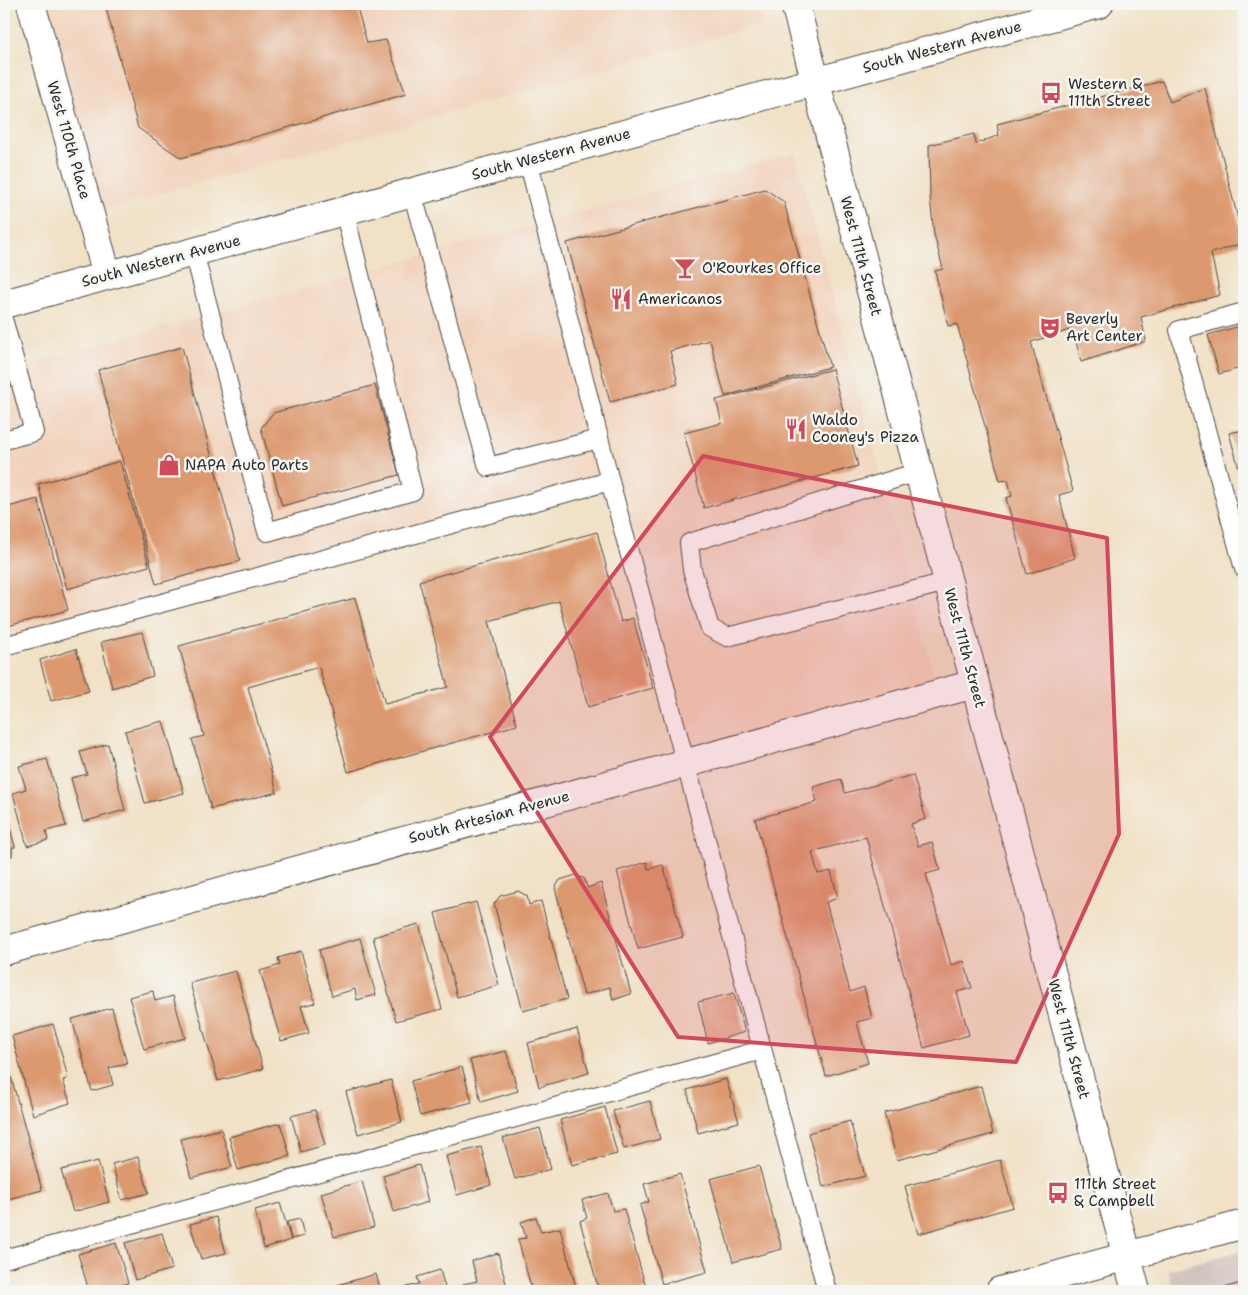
<svg xmlns="http://www.w3.org/2000/svg" width="1248" height="1295" viewBox="0 0 1248 1295" font-family="'Shantell Sans',sans-serif">
<rect width="100%" height="100%" fill="#f6f6f2"/>
<filter id="ink" filterUnits="userSpaceOnUse"><feTurbulence type="fractalNoise" baseFrequency=".02" numOctaves="2"/><feDisplacementMap in="SourceGraphic" scale="10" xChannelSelector="R" yChannelSelector="G"/><feConvolveMatrix kernelMatrix="1 2 1 2 8 2 1 2 1" color-interpolation-filters="sRGB"/></filter>
<filter id="wash" filterUnits="userSpaceOnUse"><feTurbulence type="fractalNoise" baseFrequency=".0096" numOctaves="4" result="noise"/><feDisplacementMap in="SourceGraphic" scale="20" xChannelSelector="R" yChannelSelector="G"/><feGaussianBlur stdDeviation="1.12" result="paint"/><feColorMatrix in="noise" values="0 0 0 0 0 0 0 0 0 0 0 0 0 0 0 0 0 1.4 0 .05"/><feComposite in="paint" operator="in"/></filter>
<g filter="url(#wash)">
<rect width="100%" height="100%" fill="#f1e1c6"/>
<!-- built -->
<g fill="#f2d4be">
<polygon points="42,4 758,4 763,24 100,211"/>
<polygon points="795,153 938,689 685,757 610,476 4,640 4,371"/>
<polygon points="4,167 16,211 4,214"/>
</g>
<!-- industrial -->
<polygon fill="#cfc0ba" points="1244,1250 1244,1291 1174,1291 1168,1270"/>
<g id="blocks">
<!-- building -->
<g fill="#dc986e">
<polygon points="105,4 356,4 367,43 386,40 406,94 181,158 138,128"/>
<polygon points="1162,81 1170,102 1205,88 1244,243 1211,253 1220,295 1141,317 1146,341 1081,362 1073,329 1031,342 1073,491 1059,495 1075,558 1027,574 1006,498 1012,496 1008,480 1000,481 957,324 948,326 935,271 943,269 934,234 930,197 929,145 974,134 976,144 999,135 997,124"/>
<polygon points="765,189 784,202 830,367 725,396 710,340 670,351 678,384 610,402 567,243"/>
<polygon points="1243,325 1244,331 1244,367 1219,374 1208,335"/>
<polygon points="182,347 240,561 156,584 98,370"/>
<polygon points="832,369 858,466 704,508 684,433 722,423 716,400"/>
<polygon points="375,385 399,475 282,506 261,428 273,413"/>
<polygon points="1244,430 1244,486 1229,433"/>
<polygon points="120,461 149,566 67,589 38,484"/>
<polygon points="38,499 68,610 4,627 4,508"/>
<polygon points="597,532 621,622 633,618 653,688 588,707 559,601 489,621 517,725 348,772 319,667 248,687 277,792 211,809 192,739 204,736 179,646 355,598 385,704 448,687 419,581"/>
<polygon points="142,632 153,676 112,688 101,642"/>
<polygon points="76,649 89,691 51,701 40,660"/>
<polygon points="163,721 184,793 145,803 125,731"/>
<polygon points="108,744 125,810 83,822 71,778 87,774 80,752"/>
<polygon points="47,759 66,826 46,831 48,840 27,846 13,793 26,789 19,766"/>
<polygon points="913,775 926,819 911,824 918,846 932,842 940,870 926,874 951,965 964,961 972,988 957,992 969,1035 924,1048 866,837 812,852 818,874 831,871 838,898 826,902 850,992 864,987 872,1018 857,1022 868,1063 826,1076 755,819 817,802 813,787 841,779 845,793"/>
<polygon points="4,805 15,847 12,848 12,856 4,858"/>
<polygon points="647,862 648,869 663,865 683,937 638,949 617,871"/>
<polygon points="576,875 585,879 587,888 601,883 631,994 613,1000 610,987 584,995 555,888 560,880"/>
<polygon points="518,891 527,896 529,905 541,901 567,999 523,1011 494,904 500,896"/>
<polygon points="476,902 499,985 457,997 435,913"/>
<polygon points="419,924 442,1009 396,1021 373,937"/>
<polygon points="360,938 376,995 357,1000 355,989 332,996 319,950"/>
<polygon points="301,951 315,1003 301,1006 309,1033 281,1041 260,971 280,965 278,958"/>
<polygon points="236,971 263,1069 218,1081 190,983"/>
<polygon points="153,991 155,1001 173,996 185,1038 144,1049 129,997"/>
<polygon points="734,993 745,1032 708,1043 698,1002"/>
<polygon points="112,1008 127,1064 109,1068 113,1085 92,1091 72,1019"/>
<polygon points="53,1024 66,1070 67,1079 63,1080 70,1103 33,1115 12,1036"/>
<polygon points="577,1029 589,1073 539,1087 528,1043"/>
<polygon points="4,1051 42,1190 4,1200"/>
<polygon points="506,1051 518,1091 481,1102 470,1060"/>
<polygon points="462,1067 472,1102 420,1116 411,1081"/>
<polygon points="726,1079 739,1122 698,1133 687,1090"/>
<polygon points="391,1080 402,1122 358,1134 346,1092"/>
<polygon points="981,1086 993,1134 897,1160 884,1113"/>
<polygon points="650,1101 660,1139 624,1149 613,1111"/>
<polygon points="605,1107 617,1154 572,1165 560,1120"/>
<polygon points="315,1110 325,1145 301,1152 291,1116"/>
<polygon points="850,1121 865,1176 823,1187 808,1133"/>
<polygon points="280,1123 290,1156 238,1170 229,1137"/>
<polygon points="540,1128 551,1169 515,1179 503,1138"/>
<polygon points="221,1129 232,1167 191,1178 181,1139"/>
<polygon points="481,1147 491,1185 457,1195 446,1156"/>
<polygon points="138,1157 149,1193 122,1200 112,1164"/>
<polygon points="1000,1160 1013,1207 918,1234 905,1186"/>
<polygon points="98,1161 109,1202 73,1212 61,1170"/>
<polygon points="419,1165 428,1202 394,1212 383,1176"/>
<polygon points="759,1166 782,1249 733,1262 710,1179"/>
<polygon points="680,1174 707,1272 662,1284 640,1205 649,1202 644,1184"/>
<polygon points="362,1181 374,1227 334,1237 321,1193"/>
<polygon points="608,1193 613,1211 624,1209 646,1288 635,1291 599,1291 580,1221 587,1218 582,1200"/>
<polygon points="280,1203 291,1240 264,1248 255,1210"/>
<polygon points="216,1217 226,1253 201,1259 190,1224"/>
<polygon points="536,1217 541,1232 560,1228 577,1291 532,1291 518,1239 526,1238 521,1222"/>
<polygon points="300,1219 304,1236 291,1239 287,1222"/>
<polygon points="162,1233 172,1269 135,1280 125,1243"/>
<polygon points="116,1243 128,1283 101,1291 89,1291 78,1254"/>
<polygon points="498,1253 508,1291 465,1291 463,1284 477,1281 472,1261"/>
<polygon points="440,1270 446,1291 399,1291 399,1289 419,1284 417,1277"/>
<polygon points="376,1274 381,1291 335,1291 334,1286"/>
<polygon points="1244,1282 1244,1291 1213,1291"/>
</g>
</g>
</g>
<g filter="url(#ink)">
<use href="#blocks" fill-opacity="0" stroke="#494642" stroke-width="1"/>
<g fill="none" stroke-linecap="round" stroke-linejoin="round">
<!-- lane casing -->
<g stroke="#494642" stroke-width="20">
<g id="lane">
<polyline points="528,160 610,481 827,1291"/>
<polyline points="412,192 488,467 599,439"/>
<polyline points="194,252 267,532 413,491 344,210"/>
<polyline points="1244,312 1179,330 1244,569"/>
<polyline points="4,322 34,432 4,440"/>
<polyline points="918,472 689,543 692,570 710,628 727,637 947,582"/>
<polyline points="4,646 610,481"/>
<polyline points="4,1259 762,1050"/>
</g>
</g>
<!-- street casing -->
<g stroke="#494642" stroke-width="30">
<g id="street">
<polyline points="31,4 107,275"/>
<polyline points="4,951 974,684"/>
<polyline points="1000,1291 1244,1224"/>
</g>
</g>
<!-- secondary casing -->
<g stroke="#494642" stroke-width="30">
<g id="secondary">
<polyline points="795,4 1136,1291"/>
<polyline points="4,304 1099,4"/>
</g>
</g>
<!-- lane -->
<use href="#lane" stroke="#fff" stroke-width="18"/>
<!-- street -->
<use href="#street" stroke="#fff" stroke-width="28"/>
<!-- secondary -->
<use href="#secondary" stroke="#fff" stroke-width="28"/>
</g>
</g>
<!-- marked area -->
<path fill="#d1495b" fill-opacity="0.2" stroke="#d1495b" stroke-width="4" stroke-linejoin="round" d="M703 456 1107 538 1119 834 1016 1062 678 1037 490 737Z"/>
<!-- icons -->
<defs>
<g id="bus-bare" transform="scale(1.725)"><path d="M-5-6H5V4H4V6H2V4H-2V6H-4V4H-5ZM-3.5-4V0h7V-4ZM-3.5 1.2v1.5H-2V1.2ZM2 1.2v1.5H3.5V1.2Z" fill="#d1495b" stroke="#f6f6f2" stroke-width="2.5" paint-order="stroke"/></g>
<g id="bar-bare" transform="scale(1.725)"><path d="M-6-5H6L.8 .8V4.5H3.5V6h-7V4.5H-.8V.8Z" fill="#d1495b" stroke="#f6f6f2" stroke-width="2.5" paint-order="stroke"/></g>
<g id="restaurant-bare" transform="scale(1.725)"><path d="M-5-6h1v4h1v-4h1v4h1v-4h1v5L-1.5 .5V6h-2V.5L-5-1ZM5-6V6H3V1.5H1.5Q1.5-4 5-6Z" fill="#d1495b" stroke="#f6f6f2" stroke-width="2.5" paint-order="stroke"/></g>
<g id="theatre-bare" transform="scale(1.725)"><path d="M-5-5.5Q0-4 5-5.5V0Q5 5 0 6Q-5 5-5 0ZM-3.3-2.5H-1v1.5H-3.3ZM1-2.5H3.3v1.5H1ZM-2.8 1Q0 5.5 2.8 1Z" fill="#d1495b" stroke="#f6f6f2" stroke-width="2.5" paint-order="stroke"/></g>
<g id="shop-bare" transform="scale(1.725)"><path d="M-5-2.5h2.3a2.7 3.5 0 0 1 5.4 0H5L5.5 6h-11ZM-1.5-2.5h3a1.5 2.3 0 0 0-3 0Z" fill="#d1495b" stroke="#f6f6f2" stroke-width="2.5" paint-order="stroke"/></g>
</defs>
<g fill-rule="evenodd">
<use href="#bus-bare" x="1051" y="93"/>
<use href="#bar-bare" x="685" y="268"/>
<use href="#restaurant-bare" x="621" y="299"/>
<use href="#theatre-bare" x="1050" y="328"/>
<use href="#restaurant-bare" x="796" y="429"/>
<use href="#shop-bare" x="169" y="465"/>
<use href="#bus-bare" x="1058" y="1193"/>
</g>
<g text-anchor="middle" stroke-width="5" stroke-linejoin="round" paint-order="stroke">
<!-- street labels -->
<g font-size="15" fill="#2b2b2b" stroke="#f6f6f2">
<text transform="translate(942 47) rotate(-15)" y="5">South Western Avenue</text>
<text transform="translate(69 140) rotate(74)" y="5">West 110th Place</text>
<text transform="translate(551 154) rotate(-15)" y="5">South Western Avenue</text>
<text transform="translate(861 256) rotate(75)" y="5">West 111th Street</text>
<text transform="translate(161 261) rotate(-15)" y="5">South Western Avenue</text>
<text transform="translate(965 648) rotate(75)" y="5">West 111th Street</text>
<text transform="translate(489 817) rotate(-15)" y="5">South Artesian Avenue</text>
<text transform="translate(1069 1039) rotate(75)" y="5">West 111th Street</text>
</g>
<!-- poi labels -->
<g font-size="15" fill="#2b2b2b" stroke="#f6f6f2" text-anchor="start">
<text x="1068" y="89">Western &amp;<tspan x="1068" dy="17">111th Street</tspan></text>
<text x="702" y="273">O'Rourkes Office</text>
<text x="638" y="304">Americanos</text>
<text x="1066" y="324">Beverly<tspan x="1066" dy="17">Art Center</tspan></text>
<text x="812" y="425">Waldo<tspan x="812" dy="17">Cooney's Pizza</tspan></text>
<text x="185" y="470">NAPA Auto Parts</text>
<text x="1074" y="1189">111th Street<tspan x="1074" dy="17">&amp; Campbell</tspan></text>
</g>
</g>
<!-- margin -->
<rect width="1248" height="1295" fill="none" stroke="#f6f6f2" stroke-width="20"/>
</svg>
